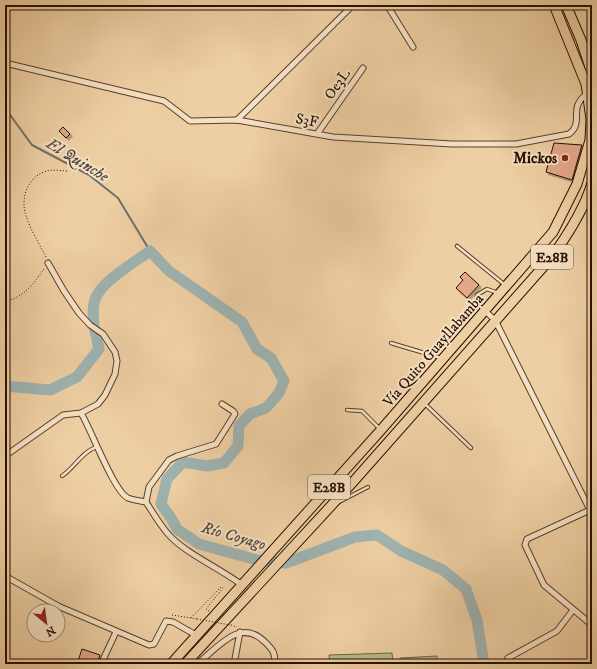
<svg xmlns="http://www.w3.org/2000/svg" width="597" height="669" viewBox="0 0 597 669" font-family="'IM FELL DW Pica',serif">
<defs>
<filter id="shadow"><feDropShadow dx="2.5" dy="2.5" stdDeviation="0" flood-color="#0004"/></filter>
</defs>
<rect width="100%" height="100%" fill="#eecfa3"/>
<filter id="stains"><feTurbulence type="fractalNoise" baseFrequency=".005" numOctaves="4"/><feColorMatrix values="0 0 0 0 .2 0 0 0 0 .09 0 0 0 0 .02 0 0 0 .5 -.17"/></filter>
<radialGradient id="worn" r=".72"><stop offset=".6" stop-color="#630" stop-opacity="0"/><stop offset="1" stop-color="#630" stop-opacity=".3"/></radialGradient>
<!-- green -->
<g fill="#b5bb89" stroke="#6f6544">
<polygon points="392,653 393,664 330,664 329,655"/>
<polygon points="437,656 437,664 400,664 400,658"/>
</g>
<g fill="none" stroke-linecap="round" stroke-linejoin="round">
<!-- stream -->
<polyline stroke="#6f716a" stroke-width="2" points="5,108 32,145 89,175 118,198 150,251"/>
<!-- river -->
<g stroke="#9eb3b1" stroke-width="11">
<path d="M94 324C93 315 92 306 96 297 104 280 135 262 150 251L169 271 242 322 257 349 271 358 284 381 279 393 266 408 250 414 239 426 238 446 224 463 207 466 183 462 167 479 161 504 171 518 177 529 199 544 257 560 286 563 355 537 377 535 401 551 443 570 466 589 477 620 484 664"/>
<polyline points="5,386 50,390 77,377 99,349 95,330"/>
</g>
</g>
<!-- building -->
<g fill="#e3a78b" stroke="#290f00" filter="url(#shadow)">
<polygon points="63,127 70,134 66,138 59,131"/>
<polygon points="554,143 582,145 572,180 546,172"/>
<polygon points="465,272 479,285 467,298 456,288 463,280 460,277"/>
<polygon points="82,649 100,655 97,664 77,664"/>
</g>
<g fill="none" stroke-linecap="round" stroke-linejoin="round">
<!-- lane casing -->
<g stroke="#5a3f29" stroke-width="4.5">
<g id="lane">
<polyline points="457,246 505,285"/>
<polyline points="483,309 477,304 477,295 487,289 498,293"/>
<polyline points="391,343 441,358"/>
<polyline points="425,404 471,448"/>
<polyline points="347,410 362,411 379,428"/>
<path d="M62 476C75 467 81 453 96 447"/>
<polyline points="339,502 368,487"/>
</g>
</g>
<!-- street casing -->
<g stroke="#5a3f29" stroke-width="7">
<g id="street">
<polyline points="387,5 413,47"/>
<path d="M5 63 164 101 190 121 237 120 333 137 452 144H516L569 134C585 122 567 108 587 94"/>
<polyline points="237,120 353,5"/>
<polyline points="317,134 363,68"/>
<polyline points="485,311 495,320 590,510 527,539 525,545 544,585 592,625"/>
<path d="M81 413C91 429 114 492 128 498 133 500 141 501 146 502 153 513 160 525 169 535 185 553 221 569 242 585"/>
<polyline points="5,456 63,415 81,413 98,404 105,395 115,374 117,361 115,352 103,334 90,325 79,313 64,291 48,263"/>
<polyline points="146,502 149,487 169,460 177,456 216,444 235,414 233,411 222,404"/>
<polyline points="5,576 58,606 149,645 154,644 166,621 173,622 196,635"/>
<polyline points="508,658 557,631 573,610"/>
<polyline points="5,662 7,664"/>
<polyline points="101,664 116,632"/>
<path d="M197 664C218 648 240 616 266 643 273 650 276 654 274 664"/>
<polyline points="234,664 240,632"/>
</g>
</g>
<!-- highway casing -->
<g stroke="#290f00" stroke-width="11">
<g id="highway">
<polyline points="566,5 581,40 592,73"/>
<polyline points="171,664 381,430 553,232 577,184 590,140 591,119 586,84 554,5"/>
<path d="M185 664 353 482 551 258C567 236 584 210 592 183"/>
</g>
</g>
<!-- path -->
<g stroke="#290f00" stroke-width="1" stroke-dasharray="1 2" stroke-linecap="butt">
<path d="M46 257C39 243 29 228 25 212 21 195 29 176 47 171 54 169 61 171 68 171"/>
<path d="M5 301C24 298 34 283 44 269"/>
<polyline points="172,615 197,619"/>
<polyline points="191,618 221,587 223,588 206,609 209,611"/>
<polyline points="231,625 237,627"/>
</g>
<!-- lane -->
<use href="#lane" stroke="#f4e0c3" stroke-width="2.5"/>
<!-- street -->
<use href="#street" stroke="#f4e0c3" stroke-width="5"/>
<!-- highway -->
<use href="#highway" stroke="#eecfa3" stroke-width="9"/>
<!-- path-bridge -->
<polyline stroke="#290f00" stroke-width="1" stroke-dasharray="1 2" stroke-linecap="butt" points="197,619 230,625"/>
</g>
<!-- markers -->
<circle fill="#8f2418" stroke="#f4e0c3" stroke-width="1.5" cx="565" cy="158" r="4"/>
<g text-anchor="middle" stroke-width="4" stroke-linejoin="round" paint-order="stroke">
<!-- shield labels -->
<g fill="#f4e0c3" stroke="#664e3a" stroke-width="1">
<rect x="531" y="245" width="42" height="24" rx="3"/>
<rect x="308" y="475" width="42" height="24" rx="3"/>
</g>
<g font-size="14" font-weight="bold" fill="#290f00">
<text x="552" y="262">E28B</text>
<text x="329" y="492">E28B</text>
</g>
<!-- street labels -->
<g font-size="15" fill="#290f00" stroke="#f4e0c3">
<text transform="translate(337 84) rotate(-55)" y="5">Oe3L</text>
<text transform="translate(307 120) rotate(11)" y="5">S3F</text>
<text transform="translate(433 350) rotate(-49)" y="5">Vía Quito Guayllabamba</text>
</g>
<!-- poi labels -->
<g font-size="15" font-weight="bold" fill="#290f00" stroke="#f4e0c3" text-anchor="end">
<text x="557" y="163">Mickos</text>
</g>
<!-- water labels -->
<g font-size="16" font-style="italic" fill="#52483e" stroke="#f4e0c3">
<text transform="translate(78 159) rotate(31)" y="6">El Quinche</text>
<text transform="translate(234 535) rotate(16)" y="6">Río Coyago</text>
</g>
</g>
<!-- margin -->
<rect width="597" height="669" fill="none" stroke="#eecfa3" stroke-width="20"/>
<rect x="6" y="6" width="585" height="657" fill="none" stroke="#290f00" stroke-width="2"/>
<rect x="10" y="10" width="577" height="649" fill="none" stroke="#290f00"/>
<!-- north arrow -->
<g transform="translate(46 623) rotate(151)"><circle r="19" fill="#f4e0c3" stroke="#a38c75"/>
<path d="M0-3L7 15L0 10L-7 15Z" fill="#8f2418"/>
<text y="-6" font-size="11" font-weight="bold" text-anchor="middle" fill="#290f00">N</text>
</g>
<rect width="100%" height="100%" filter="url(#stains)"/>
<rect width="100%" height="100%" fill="url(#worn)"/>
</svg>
